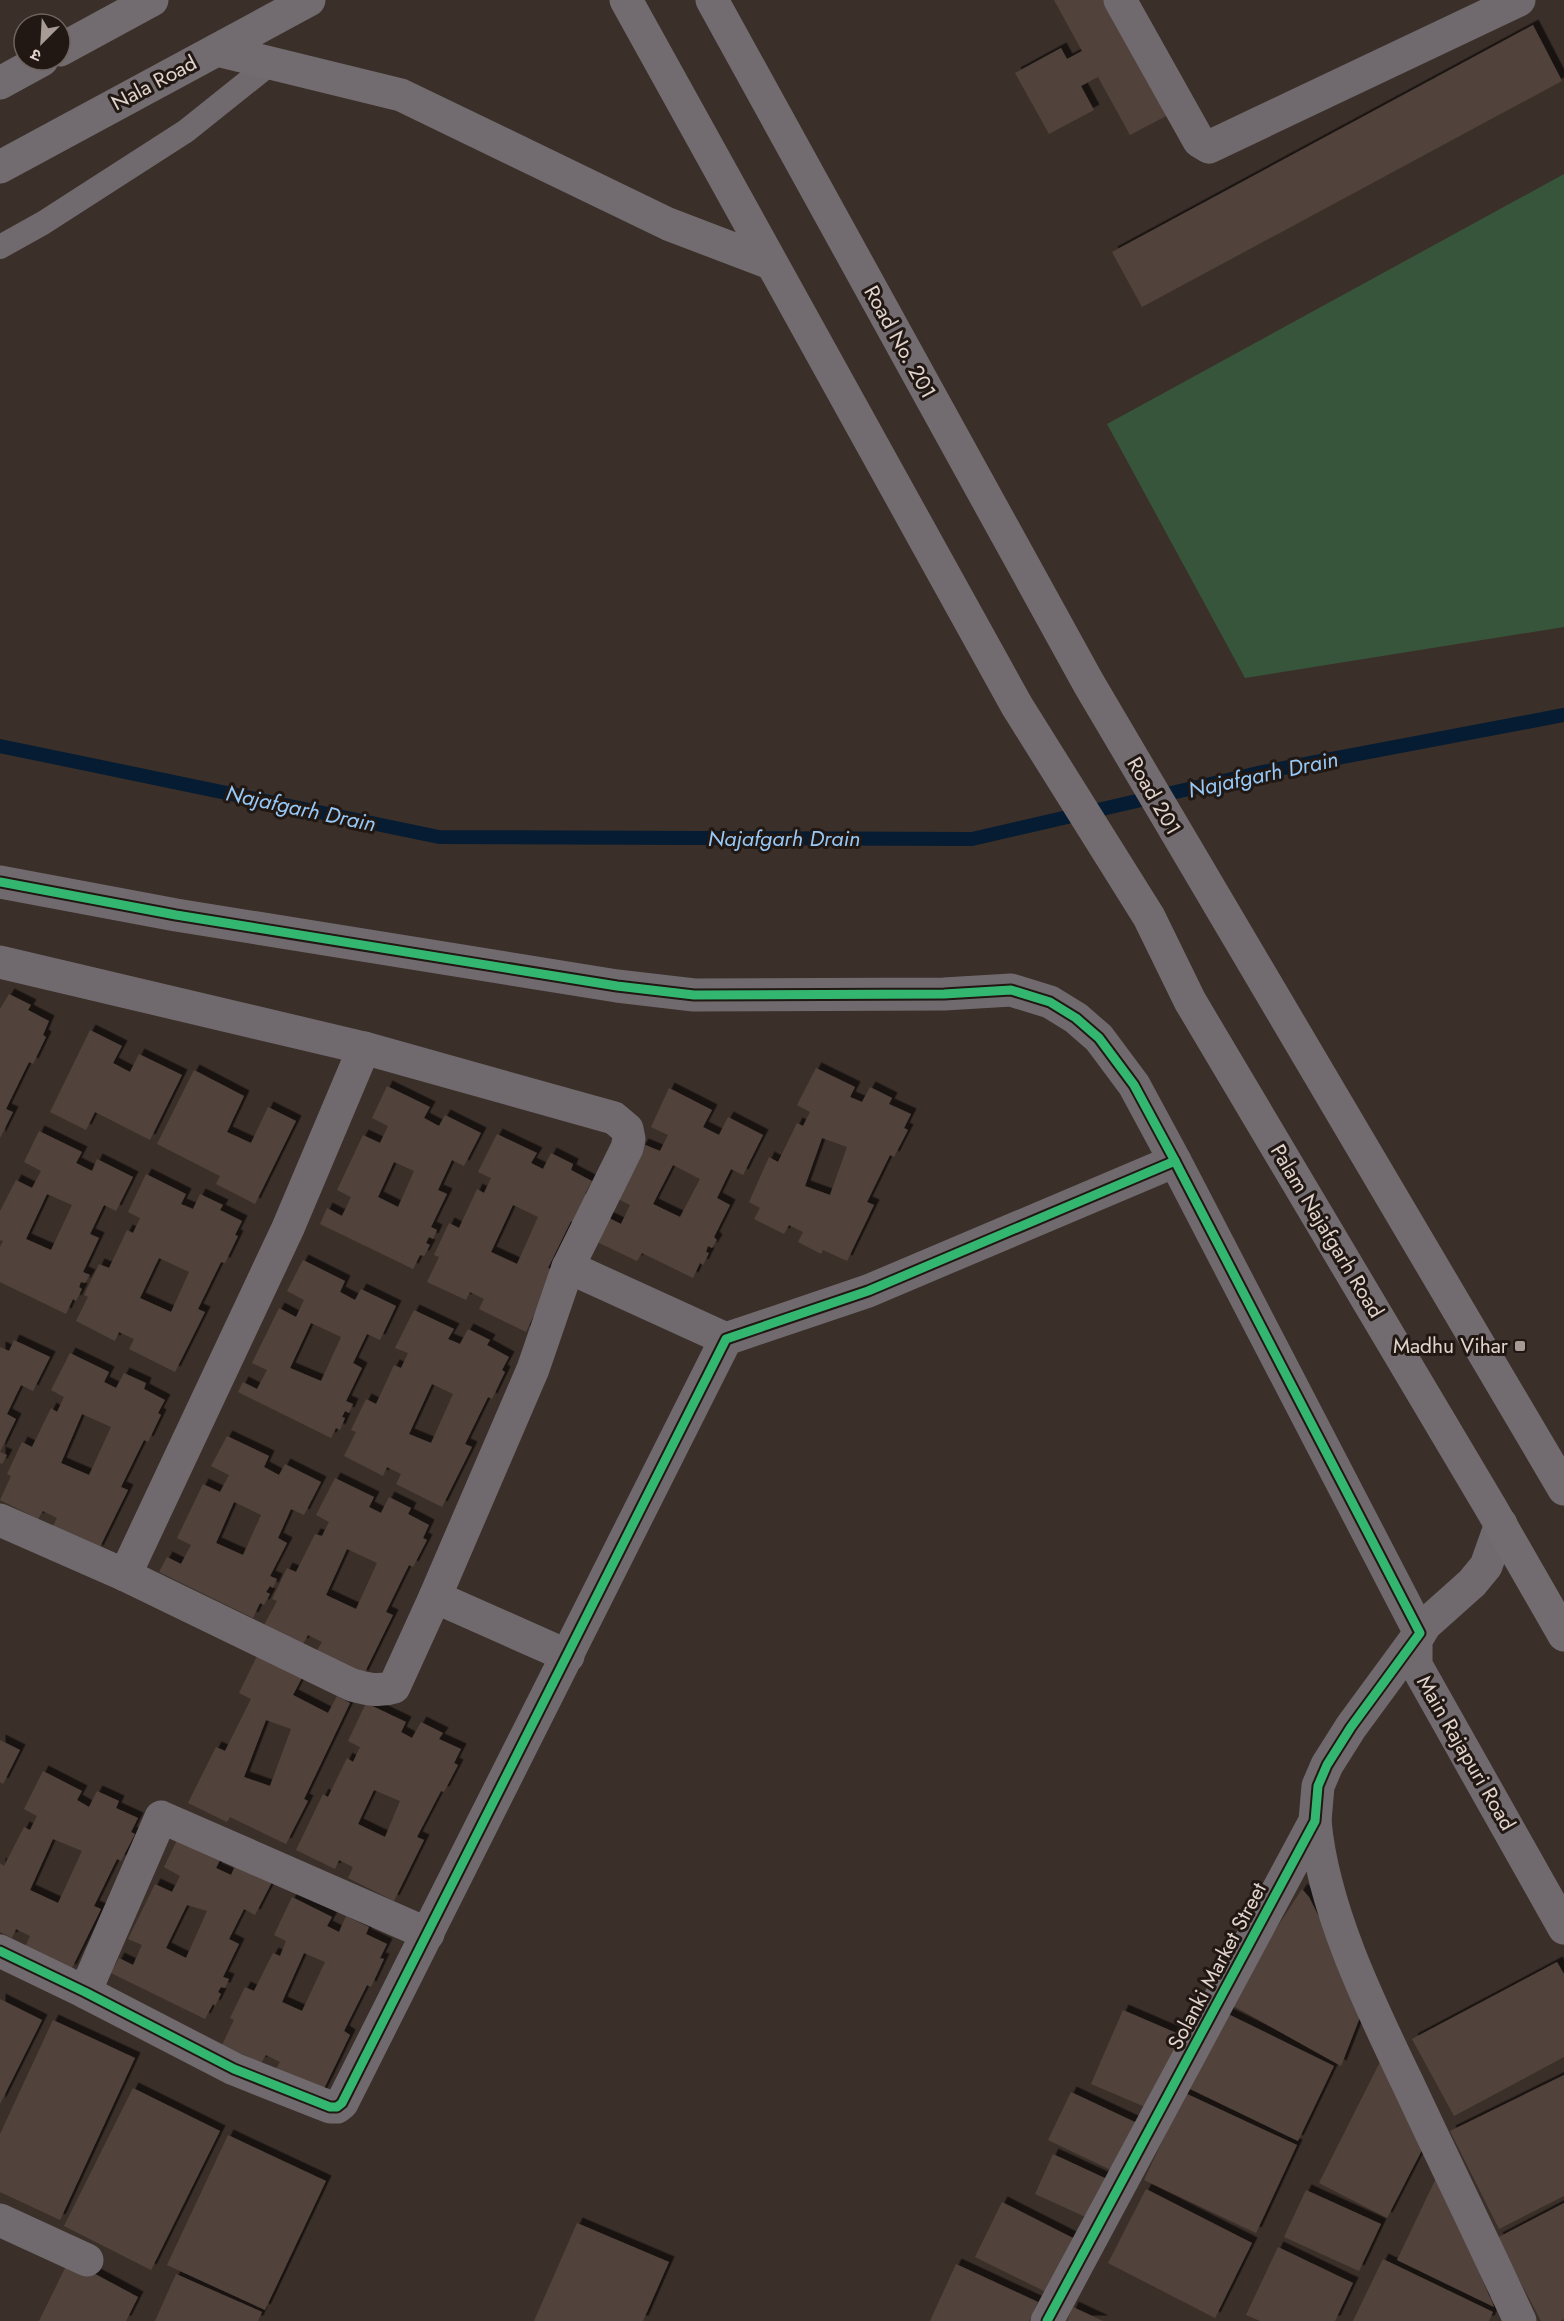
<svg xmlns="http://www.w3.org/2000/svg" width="1564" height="2321" viewBox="0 0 1564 2321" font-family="Jost,'Noto Sans Devanagari',sans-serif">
<defs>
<filter id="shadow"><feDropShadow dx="5.5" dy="-5.5" stdDeviation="0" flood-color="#0009"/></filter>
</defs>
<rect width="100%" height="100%" fill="#3b2f29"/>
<!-- green -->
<polygon fill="#37553a" points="1564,174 1564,627 1245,678 1107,424"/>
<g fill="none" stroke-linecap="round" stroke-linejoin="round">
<!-- stream -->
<polyline stroke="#051c32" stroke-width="14" points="0,746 439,837 972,839 1258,773 1564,715"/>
</g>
<!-- building -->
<g fill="#51433b" fill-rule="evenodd" filter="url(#shadow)">
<polygon points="1054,0 1106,0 1170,114 1130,135 1098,77 1081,86 1094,110 1049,134 1015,73 1061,48 1067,59 1082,51"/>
<polygon points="1533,25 1562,81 1142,307 1112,252"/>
<polygon points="9,994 31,1005 28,1010 49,1021 43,1035 46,1037 33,1064 29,1062 6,1109 13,1112 0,1138 0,1009"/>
<polygon points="90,1030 122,1046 113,1063 130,1072 139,1054 182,1075 150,1140 95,1112 86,1130 50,1112"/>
<path d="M816 1068 855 1087 850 1097 862 1102 870 1087 892 1098 889 1104 911 1114 904 1128 908 1130 894 1157 890 1155 867 1202 874 1205 847 1261 823 1250 821 1254 798 1242 803 1232 789 1225 784 1234 754 1219 760 1208 749 1202 769 1157 778 1162 797 1123 803 1126 810 1112 797 1105ZM822 1138 847 1147 830 1195 805 1186Z"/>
<polygon points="194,1070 244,1096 227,1132 251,1143 268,1107 296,1121 255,1204 216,1184 220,1176 157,1144"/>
<path d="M387 1086 430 1107 424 1118 439 1126 445 1115 481 1133 464 1166 452 1160 438 1190 447 1194 431 1227 437 1230 433 1239 429 1237 426 1243 430 1245 424 1256 420 1255 413 1269 320 1224 327 1208 342 1216 351 1197 337 1190 363 1135 380 1143 388 1126 372 1118ZM394 1162 414 1171 398 1207 378 1197Z"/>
<path d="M669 1088 712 1110 703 1127 719 1135 728 1117 763 1135 743 1175 731 1169 717 1198 730 1205 714 1237 717 1240 712 1248 708 1246 706 1252 709 1253 703 1265 700 1263 693 1278 642 1253 637 1261 595 1241 607 1217 621 1224 630 1205 616 1198 643 1144 660 1151 668 1135 651 1127ZM673 1165 700 1179 680 1217 653 1204Z"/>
<path d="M39 1131 82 1152 76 1163 92 1171 97 1159 133 1177 116 1211 104 1205 90 1234 99 1238 83 1272 90 1275 85 1283 81 1282 79 1287 82 1289 76 1301 73 1299 66 1314 0 1282V1247L3 1241 0 1240V1211L16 1180 32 1188 41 1171 24 1162ZM47 1194 72 1205 51 1250 26 1239Z"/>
<path d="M497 1134 537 1153 531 1163 543 1169 551 1153 573 1164 571 1170 592 1181 585 1194 588 1196 575 1224 571 1221 548 1268 555 1271 526 1332 479 1309 484 1299 470 1292 466 1300 427 1282 439 1257 434 1255 449 1223 459 1228 477 1189 484 1193 491 1178 478 1172ZM513 1205 538 1217 517 1264 491 1252Z"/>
<path d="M146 1174 186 1194 181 1204 193 1209 200 1194 223 1205 220 1210 242 1221 235 1235 238 1236 225 1263 221 1262 198 1309 205 1312 175 1372 129 1349 134 1339 119 1332 115 1341 76 1321 88 1297 84 1295 99 1264 109 1268 127 1230 133 1233 140 1218 128 1212ZM159 1258 189 1272 171 1312 140 1298Z"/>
<path d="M303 1260 345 1281 340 1292 355 1300 361 1289 396 1306 380 1340 367 1334 353 1363 362 1368 346 1401 353 1404 349 1413 345 1411 342 1417 345 1418 340 1430 336 1428 331 1438 238 1392 243 1382 257 1389 267 1370 252 1363 279 1308 296 1317 304 1300 287 1291ZM311 1323 341 1337 321 1381 290 1368Z"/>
<path d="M414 1310 454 1329 448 1339 460 1344 468 1329 490 1340 487 1345 509 1357 502 1370 505 1372 492 1399 488 1397 465 1444 472 1447 442 1507 396 1484 401 1474 387 1467 383 1476 344 1456 356 1432 351 1430 366 1399 376 1404 394 1365 401 1368 408 1353 395 1348ZM432 1384 453 1394 431 1443 409 1434Z"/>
<polygon points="14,1340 50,1357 33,1391 21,1385 7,1414 16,1419 0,1452 7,1455 2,1464 0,1463 0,1347 9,1351"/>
<path d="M70 1353 109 1372 104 1382 116 1388 124 1373 146 1383 144 1389 165 1400 158 1413 161 1415 148 1442 144 1440 121 1487 128 1490 98 1551 52 1528 57 1518 43 1511 38 1519 0 1500 11 1476 7 1474 22 1442 32 1447 51 1408 57 1412 64 1397 51 1390ZM82 1414 111 1427 89 1475 61 1463Z"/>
<path d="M227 1436 269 1456 264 1467 279 1475 285 1464 321 1482 304 1515 291 1509 278 1538 287 1543 270 1576 277 1579 273 1588 270 1586 266 1592 270 1594 264 1605 260 1603 253 1618 159 1572 167 1557 181 1564 191 1545 177 1538 203 1484 220 1492 229 1475 211 1466ZM234 1502 261 1515 243 1555 216 1543Z"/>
<path d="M335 1478 374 1497 369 1507 381 1513 389 1497 411 1508 408 1514 429 1525 423 1538 427 1540 413 1567 409 1565 386 1612 393 1615 363 1676 316 1652 322 1642 308 1635 303 1644 264 1625 277 1601 272 1599 287 1568 296 1572 315 1534 322 1536 329 1522 316 1515ZM347 1549 377 1563 356 1609 326 1595Z"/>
<path d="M258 1654 303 1676 293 1695 328 1713 337 1696 350 1703 304 1799 308 1801 286 1844 230 1817 227 1822 188 1803 216 1747 225 1751 251 1699 239 1693ZM266 1720 291 1729 270 1786 244 1777Z"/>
<path d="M366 1703 406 1722 401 1732 412 1738 421 1722 443 1733 439 1739 461 1749 454 1763 458 1765 444 1792 441 1791 417 1837 424 1840 394 1901 348 1878 353 1867 339 1860 335 1869 296 1850 323 1794 328 1797 347 1758 353 1762 360 1747 348 1741ZM374 1790 400 1801 385 1837 358 1824Z"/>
<polygon points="0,1740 20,1750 3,1784 0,1782"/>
<path d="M43 1771 82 1791 77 1800 89 1807 97 1791 119 1801 116 1808 138 1818 131 1832 135 1834 121 1861 117 1859 94 1906 101 1909 71 1970 25 1947 30 1936 16 1929 12 1938 0 1932V1863L4 1866 24 1827 30 1830 37 1816 24 1809ZM53 1839 82 1851 58 1903 30 1890Z"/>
<path d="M179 1836 222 1856 216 1868 231 1875 236 1864 272 1882 255 1915 244 1909 229 1939 239 1944 223 1977 229 1979 225 1988 221 1987 218 1992 221 1994 215 2006 213 2004 205 2019 111 1973 119 1958 133 1965 142 1945 128 1939 155 1884 172 1892 180 1876 164 1867ZM187 1905 207 1911 186 1958 166 1948Z"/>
<polygon points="1302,1889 1309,1897 1364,2007 1341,2066 1228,2003"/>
<path d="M292 1897 332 1917 327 1926 339 1932 346 1916 369 1927 366 1934 387 1944 380 1958 384 1959 371 1987 367 1985 344 2031 350 2035 321 2095 274 2072 280 2062 266 2055 261 2063 222 2045 234 2020 230 2018 245 1987 254 1991 273 1953 280 1956 286 1941 274 1935ZM304 1953 325 1962 302 2011 282 2002Z"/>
<polygon points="1557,1962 1564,1974 1564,2057 1454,2116 1412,2039"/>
<polygon points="0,1999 42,2020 0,2104"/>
<polygon points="1123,2010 1181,2035 1150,2109 1091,2084"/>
<polygon points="1224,2012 1334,2066 1298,2141 1188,2088"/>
<polygon points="53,2020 135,2058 60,2220 0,2192 0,2134"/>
<polygon points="1385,2052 1422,2150 1387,2218 1319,2183"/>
<polygon points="1564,2075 1564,2196 1499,2229 1450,2131"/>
<polygon points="133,2088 220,2131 151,2270 64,2226"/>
<polygon points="1071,2092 1137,2123 1113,2171 1048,2140"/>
<polygon points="1185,2093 1297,2145 1256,2233 1144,2180"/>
<polygon points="228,2135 326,2181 265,2310 167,2265"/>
<polygon points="1053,2154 1109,2180 1090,2219 1035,2194"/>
<polygon points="1438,2174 1494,2307 1397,2260"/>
<polygon points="1146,2189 1252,2243 1215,2318 1108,2263"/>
<polygon points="1306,2190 1381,2224 1359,2271 1284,2237"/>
<polygon points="1002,2202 1073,2238 1046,2292 975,2257"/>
<polygon points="1564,2203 1564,2319 1560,2321 1541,2321 1497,2238"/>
<polygon points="577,2223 669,2262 643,2321 534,2321"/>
<polygon points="1278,2247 1353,2283 1335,2321 1260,2321 1246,2315"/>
<polygon points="1383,2259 1493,2312 1489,2321 1353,2321"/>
<polygon points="69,2260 138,2297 126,2321 39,2321"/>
<polygon points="956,2264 1038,2302 1029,2321 930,2321"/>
<polygon points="176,2274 262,2312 258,2321 155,2321"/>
<polygon points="1073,2307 1103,2321 1067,2321"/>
</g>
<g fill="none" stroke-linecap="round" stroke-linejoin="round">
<!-- service -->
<polyline stroke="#706a6f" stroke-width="24" points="0,247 43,223 186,131 271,63"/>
<!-- minor -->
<g stroke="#706a6f" stroke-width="33">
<polyline points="1120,0 1199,141 1209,147 1519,0"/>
<polyline points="0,882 176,915 617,986 694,995 944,994 1011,990 1050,1002 1076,1018 1099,1038 1134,1085 1175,1161"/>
<polyline points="0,962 364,1048 614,1118 627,1129 629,1139 627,1148 568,1267 726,1339"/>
<path d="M0 1520 125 1575 352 1685C367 1689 379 1692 394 1687L435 1597"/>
<polyline points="1501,1524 1486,1566 1472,1583 1425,1625 1416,1640 1416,1665 1564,1928"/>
<polyline points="125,1575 288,1228 364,1048"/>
<polyline points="568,1656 435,1597 533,1369 568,1267"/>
<path d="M1315 1821C1323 1910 1371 2007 1409 2086 1446 2165 1484 2243 1520 2321"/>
<polyline points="0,1951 85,1992 234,2069 330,2107 337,2107 342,2103 726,1339 868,1291 1175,1161 1420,1633 1351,1727 1327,1765 1318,1786 1315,1821 1047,2321"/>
<polyline points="85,1992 161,1817 428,1934"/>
<polyline points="0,2220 87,2260"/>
</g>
<!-- secondary -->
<g stroke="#726c70" stroke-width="33">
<polyline points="626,0 1017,706 1149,917 1190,1001 1491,1508 1564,1635"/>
<polyline points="712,0 1089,684 1564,1489"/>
<polyline points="60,50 152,0"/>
<polyline points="217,50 401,95 668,224 770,263"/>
<polyline points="0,83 42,60"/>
<polyline points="0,167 309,0"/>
</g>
<!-- cycleway casing -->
<g stroke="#211813" stroke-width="13">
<g id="cycleway">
<polyline points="0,882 176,915 617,986 694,995 944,994 1011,990 1050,1002 1076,1018 1099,1038 1134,1085 1175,1161"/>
<polyline points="0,1951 85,1992 234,2069 330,2107 337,2107 342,2103 726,1339 868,1291 1175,1161 1420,1633 1351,1727 1327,1765 1318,1786 1315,1821 1047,2321"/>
</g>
</g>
<!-- cycleway -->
<use href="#cycleway" stroke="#33b770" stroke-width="9"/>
</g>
<!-- markers -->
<rect fill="#a89a94" stroke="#211813" stroke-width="2" x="1514" y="1340" width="12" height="12" rx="3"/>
<g text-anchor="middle" stroke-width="6" stroke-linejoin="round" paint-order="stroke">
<!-- street labels -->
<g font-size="21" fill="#e2d4cd" stroke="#211813">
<text transform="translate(154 83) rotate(-28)" y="7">Nala Road</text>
<text transform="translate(900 342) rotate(61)" y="7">Road No. 201</text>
<text transform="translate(1154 796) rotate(60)" y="7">Road 201</text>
<text transform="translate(1327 1231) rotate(59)" y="7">Palam Najafgarh Road</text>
<text transform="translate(1466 1753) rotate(60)" y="7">Main Rajapuri Road</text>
<text transform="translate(1217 1966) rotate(-62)" y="7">Solanki Market Street</text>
</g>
<!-- poi labels -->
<g font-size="21" fill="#e2d4cd" stroke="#211813" text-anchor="end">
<text x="1508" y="1353">Madhu Vihar</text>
</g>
<!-- water labels -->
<g font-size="22" font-style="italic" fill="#96c9f8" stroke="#211813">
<text transform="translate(1263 774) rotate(-12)" y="8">Najafgarh Drain</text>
<text transform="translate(301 808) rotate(12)" y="8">Najafgarh Drain</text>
<text x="784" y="846">Najafgarh Drain</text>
</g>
</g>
<!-- north arrow -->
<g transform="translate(42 42) rotate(204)"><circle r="28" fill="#211813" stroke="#6e635d" stroke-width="1.5"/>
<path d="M0-4.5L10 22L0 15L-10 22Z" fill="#a89a94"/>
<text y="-9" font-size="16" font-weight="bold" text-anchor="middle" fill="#e2d4cd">उ</text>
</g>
</svg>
